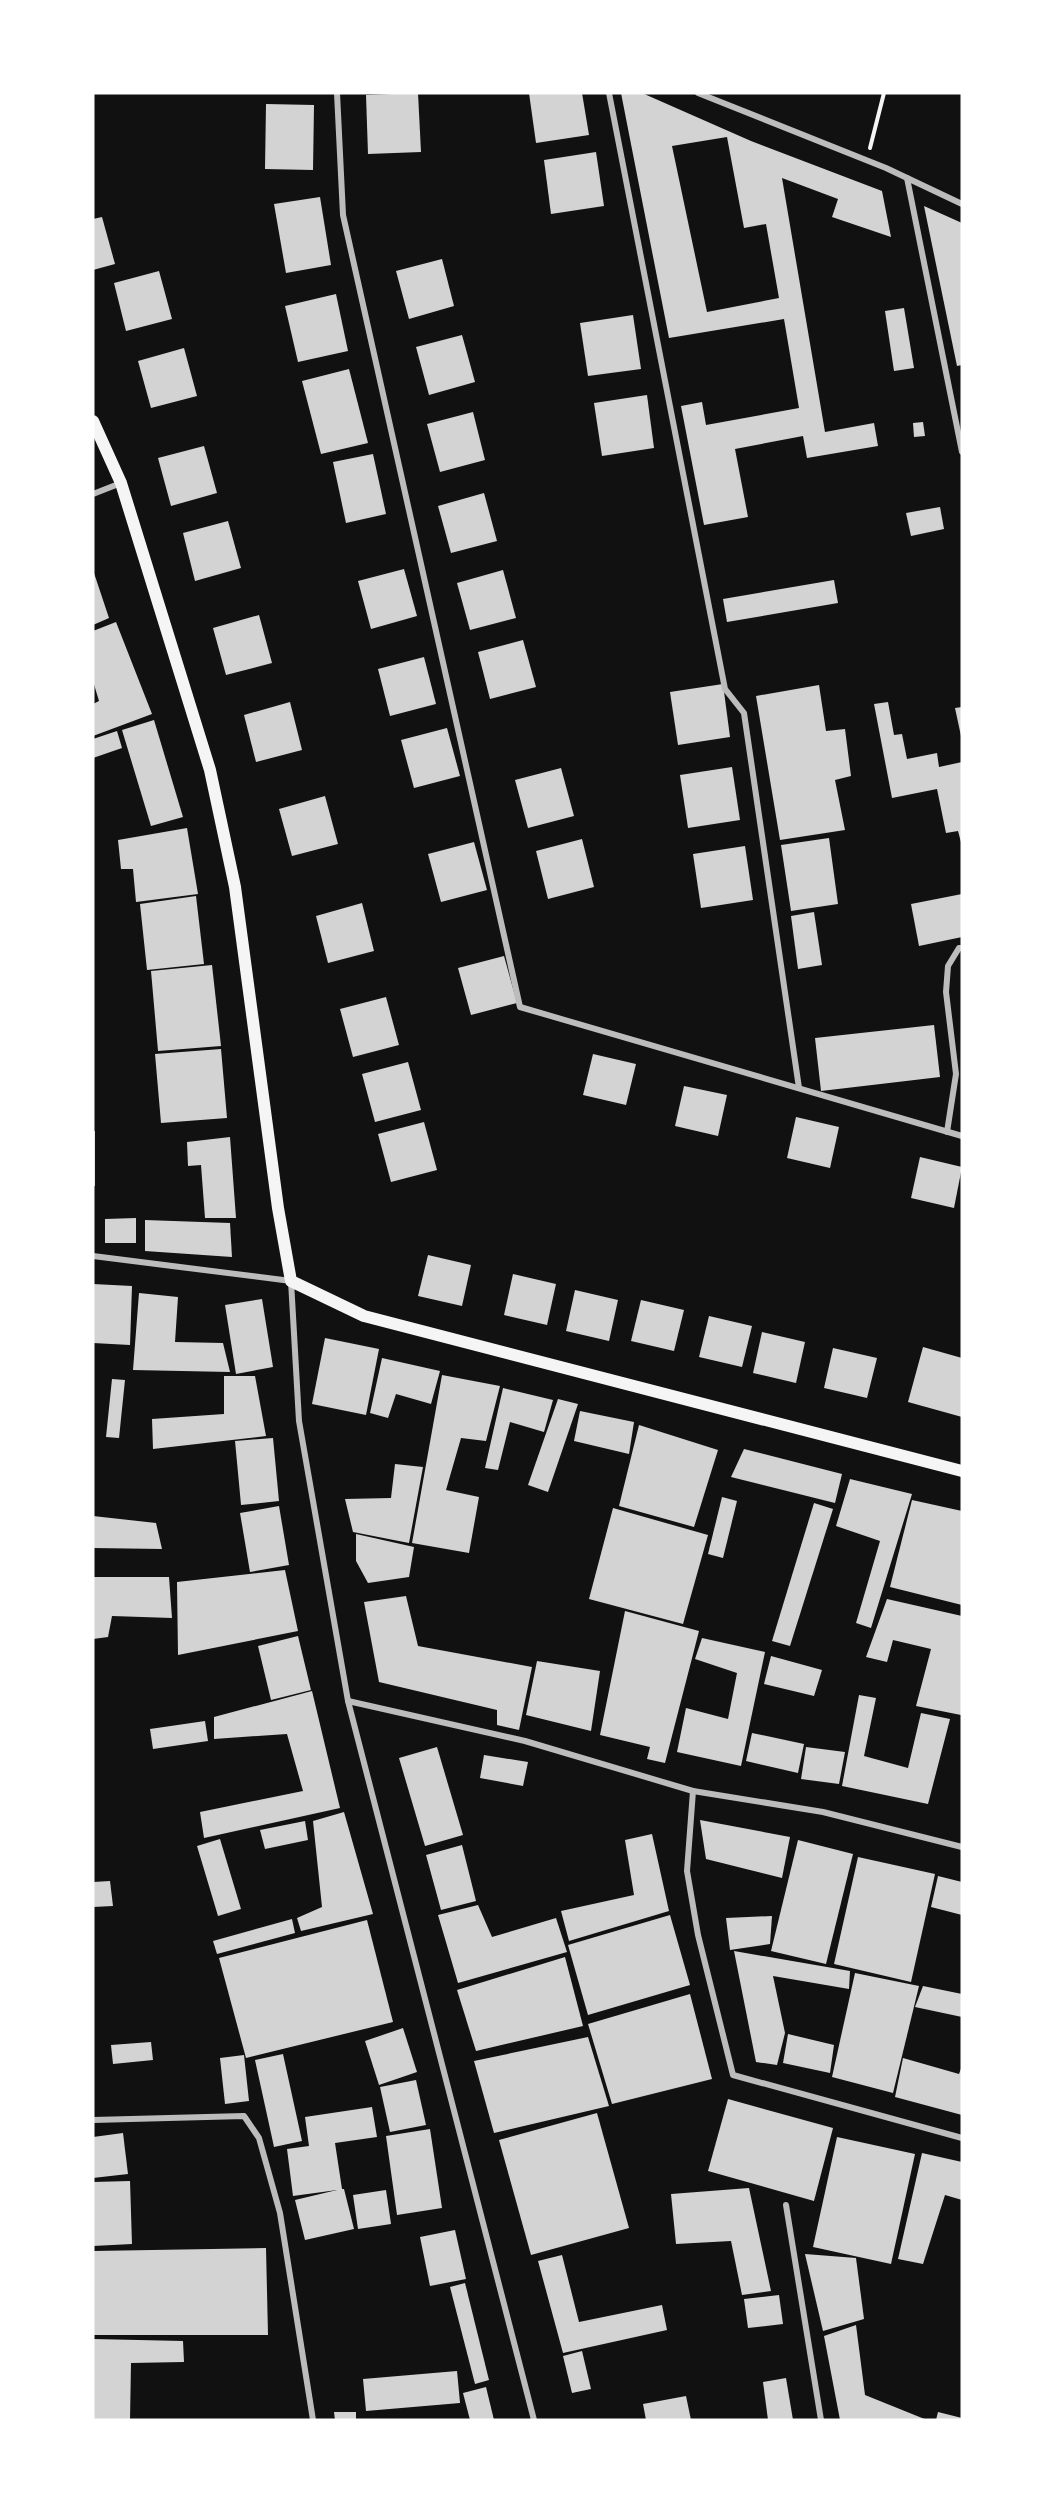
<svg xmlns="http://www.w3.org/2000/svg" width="1055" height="2513" viewBox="0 0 1055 2513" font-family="'Alegreya Sans',sans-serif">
<rect width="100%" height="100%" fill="#111"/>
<!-- building -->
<g fill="#d3d3d3" fill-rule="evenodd">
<polygon points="418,93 421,152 368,154 366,95"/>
<polygon points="529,93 582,93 589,135 536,143"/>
<path d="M621 93H642L751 141 882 191 891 237 832 217 838 199 782 178 825 432 874 423 878 446 807 458 803 436 735 449 748 517 704 525 681 406 702 402 706 425 799 408 784 319 669 338ZM727 137 744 228 766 224 779 298 707 312 672 146Z"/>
<polygon points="266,104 314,105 313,170 265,169"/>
<polygon points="596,152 604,206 551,214 544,160"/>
<polygon points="320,197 331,265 286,273 274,204"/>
<polygon points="924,206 962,223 962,365 957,366"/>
<polygon points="102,217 115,264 93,270 93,219"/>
<polygon points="442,259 454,306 409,319 396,271"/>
<polygon points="159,271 172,319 126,331 114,283"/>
<polygon points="336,294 348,351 298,362 285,306"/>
<polygon points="904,308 914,368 894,371 885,311"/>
<polygon points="633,315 641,369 588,376 580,323"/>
<polygon points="462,335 475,382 429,395 416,347"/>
<polygon points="184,348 197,396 151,408 138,361"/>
<polygon points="349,369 368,443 321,454 302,381"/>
<polygon points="647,395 654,448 602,456 594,403"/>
<polygon points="473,412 485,460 440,472 427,424"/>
<polygon points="923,422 925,436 914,437 913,423"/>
<polygon points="204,446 217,493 171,506 158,458"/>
<polygon points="373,454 386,514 346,523 333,462"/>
<polygon points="484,493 497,541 451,553 438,506"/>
<polygon points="940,507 944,529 911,536 906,513"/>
<polygon points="228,521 241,568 195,581 183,533"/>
<polygon points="404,569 417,616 371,629 358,581"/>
<polygon points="93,570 109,618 93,625"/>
<polygon points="503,570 516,618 470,630 457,583"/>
<polygon points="834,580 838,603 727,622 723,599"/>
<polygon points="259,615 272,663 226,675 213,628"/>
<polygon points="116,622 152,714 93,736 93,704 99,701 93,681 93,631"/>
<polygon points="523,640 536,687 490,699 478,652"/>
<polygon points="424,657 436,704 390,716 378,669"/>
<polygon points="723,684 730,737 678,745 670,692"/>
<polygon points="819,685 826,731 845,729 851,776 835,780 845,830 780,840 756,696"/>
<polygon points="290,702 302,750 256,762 244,715"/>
<polygon points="888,702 894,735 902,734 907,759 937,753 939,767 962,762 962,846 958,831 946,833 937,789 892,798 874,704"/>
<polygon points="962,707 962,736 961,736 955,708"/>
<polygon points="154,720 183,817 151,826 122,730"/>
<polygon points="447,728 460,776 414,788 401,740"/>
<polygon points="117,731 122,748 93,758 93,739"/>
<polygon points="732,767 740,820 688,828 680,775"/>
<polygon points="561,768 574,816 528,828 515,780"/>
<polygon points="325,796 338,844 292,856 279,809"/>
<polygon points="187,828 198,894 136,902 133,869 121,869 118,840"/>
<polygon points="829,838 838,904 791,911 781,845"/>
<polygon points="582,839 594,887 548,899 536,851"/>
<polygon points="474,842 487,890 441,902 428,854"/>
<polygon points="745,846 753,900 701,908 693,854"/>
<polygon points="962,894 962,937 919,946 911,904"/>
<polygon points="196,896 204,964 147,970 140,904"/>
<polygon points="362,903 374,951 328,963 316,916"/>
<polygon points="814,912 822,965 798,969 791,916"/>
<polygon points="504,956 517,1003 471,1015 458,968"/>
<polygon points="212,965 221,1046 158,1051 151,971"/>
<polygon points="386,997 399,1045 353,1057 340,1009"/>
<polygon points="934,1025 940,1077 821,1091 815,1038"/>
<polygon points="221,1049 227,1118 161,1123 155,1054"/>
<polygon points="593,1054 636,1064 626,1105 583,1095"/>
<polygon points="408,1062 421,1110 375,1122 362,1074"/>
<polygon points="684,1086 727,1095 718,1136 675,1126"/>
<polygon points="796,1117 839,1127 830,1168 787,1158"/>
<polygon points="424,1122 437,1170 391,1182 378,1134"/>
<rect x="93" y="1131" width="2" height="55"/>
<polygon points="230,1137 236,1218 205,1218 201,1165 188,1166 187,1142"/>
<polygon points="920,1157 962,1167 954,1208 911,1198"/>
<polygon points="136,1218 136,1243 105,1243 105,1219"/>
<polygon points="145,1220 230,1223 232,1257 145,1251"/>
<polygon points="428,1255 471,1265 462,1306 418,1296"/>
<polygon points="513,1274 556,1284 547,1325 504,1315"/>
<polygon points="93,1284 132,1286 130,1345 93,1343"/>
<polygon points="575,1290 618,1300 609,1341 566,1331"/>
<polygon points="139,1293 178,1297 175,1342 223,1343 230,1372 133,1370"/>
<polygon points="262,1299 273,1367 236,1374 225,1305"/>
<polygon points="641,1300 684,1310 674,1351 631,1341"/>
<polygon points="709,1316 752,1326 742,1367 699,1357"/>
<polygon points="762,1332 805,1342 796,1383 753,1373"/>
<polygon points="325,1338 379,1349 366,1415 312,1404"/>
<polygon points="923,1347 962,1358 962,1417 908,1402"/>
<polygon points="833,1348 877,1358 867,1398 824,1388"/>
<polygon points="382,1358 440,1371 431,1404 396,1394 388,1418 370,1413"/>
<polygon points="442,1375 500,1386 486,1441 461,1438 446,1490 479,1497 469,1553 412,1543"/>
<polygon points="224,1376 255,1376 266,1436 153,1449 152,1419 224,1414"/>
<polygon points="112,1379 125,1380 119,1438 106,1437"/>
<polygon points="503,1388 553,1400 544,1432 510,1422 498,1470 485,1468"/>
<polygon points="558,1399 578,1404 548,1492 528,1485"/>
<polygon points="580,1411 634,1422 629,1454 574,1441"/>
<polygon points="639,1425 718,1450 694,1527 619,1506"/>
<polygon points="273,1438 279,1501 241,1505 235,1441"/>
<polygon points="744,1449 842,1474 835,1503 731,1477"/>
<polygon points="395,1464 423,1467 409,1543 353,1532 345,1499 391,1498"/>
<polygon points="850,1479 912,1494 871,1628 856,1623 880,1541 836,1526"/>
<polygon points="722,1497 737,1501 723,1558 708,1554"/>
<polygon points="912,1500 962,1511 962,1605 890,1587"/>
<polygon points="814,1503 833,1509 790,1646 772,1641"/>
<polygon points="279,1506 289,1565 250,1572 240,1513"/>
<polygon points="613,1508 708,1535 683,1624 589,1599"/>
<polygon points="93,1516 156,1523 162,1549 93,1548"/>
<polygon points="356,1534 414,1547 409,1577 368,1583 356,1561"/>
<polygon points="285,1570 298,1631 178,1655 177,1582"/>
<polygon points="93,1577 169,1577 172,1618 112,1616 108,1637 93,1639"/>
<polygon points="406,1596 418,1646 532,1667 519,1730 497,1725 497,1710 379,1682 364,1602"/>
<polygon points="887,1599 962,1616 961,1715 916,1706 931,1649 893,1640 887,1662 866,1657"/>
<polygon points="625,1611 699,1631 665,1763 647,1759 650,1747 600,1735"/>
<polygon points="298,1636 311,1690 271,1700 258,1646"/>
<polygon points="702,1638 765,1652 741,1766 677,1752 686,1708 728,1719 737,1673 695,1659"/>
<polygon points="771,1656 822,1670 814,1696 764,1684"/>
<polygon points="537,1661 600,1671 591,1731 526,1715"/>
<polygon points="312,1691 340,1808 204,1838 200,1812 303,1791 287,1734 214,1739 214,1717"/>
<polygon points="859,1695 876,1698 864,1756 908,1768 921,1713 950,1719 928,1804 842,1786"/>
<polygon points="205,1721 208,1741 153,1749 150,1729"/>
<polygon points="752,1733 804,1744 798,1773 746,1761"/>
<polygon points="437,1747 463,1835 425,1846 399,1758"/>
<polygon points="806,1747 845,1752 839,1784 801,1779"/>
<polygon points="484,1755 528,1762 523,1786 480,1778"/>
<polygon points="344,1812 373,1914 301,1931 297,1918 322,1907 313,1821"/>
<polygon points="700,1820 790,1837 782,1878 706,1859"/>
<polygon points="305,1821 308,1840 265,1849 260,1830"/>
<polygon points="652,1834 669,1911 569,1941 561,1911 634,1895 625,1840"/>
<polygon points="220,1839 241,1909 218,1916 197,1846"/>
<polygon points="798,1840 853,1854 826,1964 771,1951"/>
<polygon points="462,1845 476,1901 441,1910 426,1855"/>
<polygon points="858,1857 935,1874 911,1982 834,1964"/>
<polygon points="938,1876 962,1882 962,1915 931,1907"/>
<polygon points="110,1881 113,1906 93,1907 93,1882"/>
<polygon points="478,1905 492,1937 556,1918 567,1952 458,1983 438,1915"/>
<polygon points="670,1915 690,1985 588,2015 568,1945"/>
<polygon points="772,1916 770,1944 730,1950 726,1918"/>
<polygon points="292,1919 295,1933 217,1954 213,1941"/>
<polygon points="367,1920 393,2022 246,2058 219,1958"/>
<polygon points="734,1951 850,1971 849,1989 773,1976 785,2033 777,2065 756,2062"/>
<polygon points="565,1957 583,2026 476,2051 457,1990"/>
<polygon points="855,1973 919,1986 893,2093 832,2077"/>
<polygon points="923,1986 962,1994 962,2017 915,2007"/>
<polygon points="690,1994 712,2079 612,2104 588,2024"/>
<polygon points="403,2028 417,2072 379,2085 365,2041"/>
<polygon points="788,2034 834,2045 830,2073 783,2063"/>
<polygon points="588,2037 609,2106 494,2133 474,2061"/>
<polygon points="151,2042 153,2060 113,2064 111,2045"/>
<polygon points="283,2054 302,2141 274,2147 255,2060"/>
<polygon points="244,2055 249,2101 225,2104 220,2058"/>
<polygon points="903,2058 959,2074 962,2066 962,2115 895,2097"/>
<polygon points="416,2080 426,2125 390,2132 380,2087"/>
<polygon points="728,2099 833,2128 814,2201 708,2171"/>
<polygon points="372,2107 377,2137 335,2143 342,2189 344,2189 354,2229 305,2240 295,2200 337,2190 293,2196 287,2149 309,2146 305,2117"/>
<polygon points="597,2113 629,2228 531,2255 499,2140"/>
<polygon points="430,2129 442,2208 397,2215 386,2136"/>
<polygon points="123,2133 128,2174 93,2178 93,2137"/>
<polygon points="837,2137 915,2154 891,2264 813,2247"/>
<polygon points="922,2153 962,2162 962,2200 945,2195 923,2264 898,2259"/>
<polygon points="130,2181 132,2244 93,2246 93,2182"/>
<polygon points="749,2188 771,2291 742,2295 731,2241 676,2244 671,2194"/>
<polygon points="386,2190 391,2224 358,2229 353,2195"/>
<polygon points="455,2230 466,2279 430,2286 420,2237"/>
<polygon points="266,2248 268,2335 93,2335 93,2251"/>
<polygon points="805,2254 856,2258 864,2319 823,2331"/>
<polygon points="562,2255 579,2322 662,2305 667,2330 563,2353 538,2261"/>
<polygon points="465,2283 489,2380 475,2384 450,2287"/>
<polygon points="779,2295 783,2324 748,2328 744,2299"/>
<polygon points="856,2325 865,2395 927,2420 840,2420 824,2336"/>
<polygon points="93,2339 183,2341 184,2362 131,2363 130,2420 93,2420"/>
<polygon points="582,2351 591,2389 572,2393 563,2356"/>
<polygon points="457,2371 460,2403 366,2411 363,2379"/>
<polygon points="786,2378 793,2420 768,2420 763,2382"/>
<polygon points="486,2387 494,2420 470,2420 463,2393"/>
<polygon points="686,2396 691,2420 646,2420 643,2404"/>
<polygon points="334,2412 356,2412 356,2420 335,2420"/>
<polygon points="938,2412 962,2418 962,2420 936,2420"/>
</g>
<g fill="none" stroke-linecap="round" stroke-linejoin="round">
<!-- path -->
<polyline stroke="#f5f5f5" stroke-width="4" points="870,148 884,93"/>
<!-- minor -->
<g stroke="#bcbcbc" stroke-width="6">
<polyline points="337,93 343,215 520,1007 962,1136"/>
<polyline points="609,93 725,689 744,713 799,1088"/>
<polyline points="698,93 886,168 962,204"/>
<polyline points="907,178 962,452"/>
<polyline points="93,494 121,483"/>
<polyline points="947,1132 956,1074 946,992 948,966 959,948 962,948"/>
<polyline points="93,1256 291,1281 299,1421 348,1701 534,2420"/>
<polyline points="348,1701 525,1741 693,1791 823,1812 962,1847"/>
<polyline points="693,1791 687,1871 698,1935 733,2075 962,2138"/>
<polyline points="93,2120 244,2116 259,2138 280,2213 313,2420"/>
<polyline points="786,2205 821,2420"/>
</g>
<!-- secondary -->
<polyline stroke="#f5f5f5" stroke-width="12" points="93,421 121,483 210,770 235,887 278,1208 291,1281 364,1316 962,1471"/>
</g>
<!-- border -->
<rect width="1055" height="2513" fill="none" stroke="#ffffff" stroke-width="189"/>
</svg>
